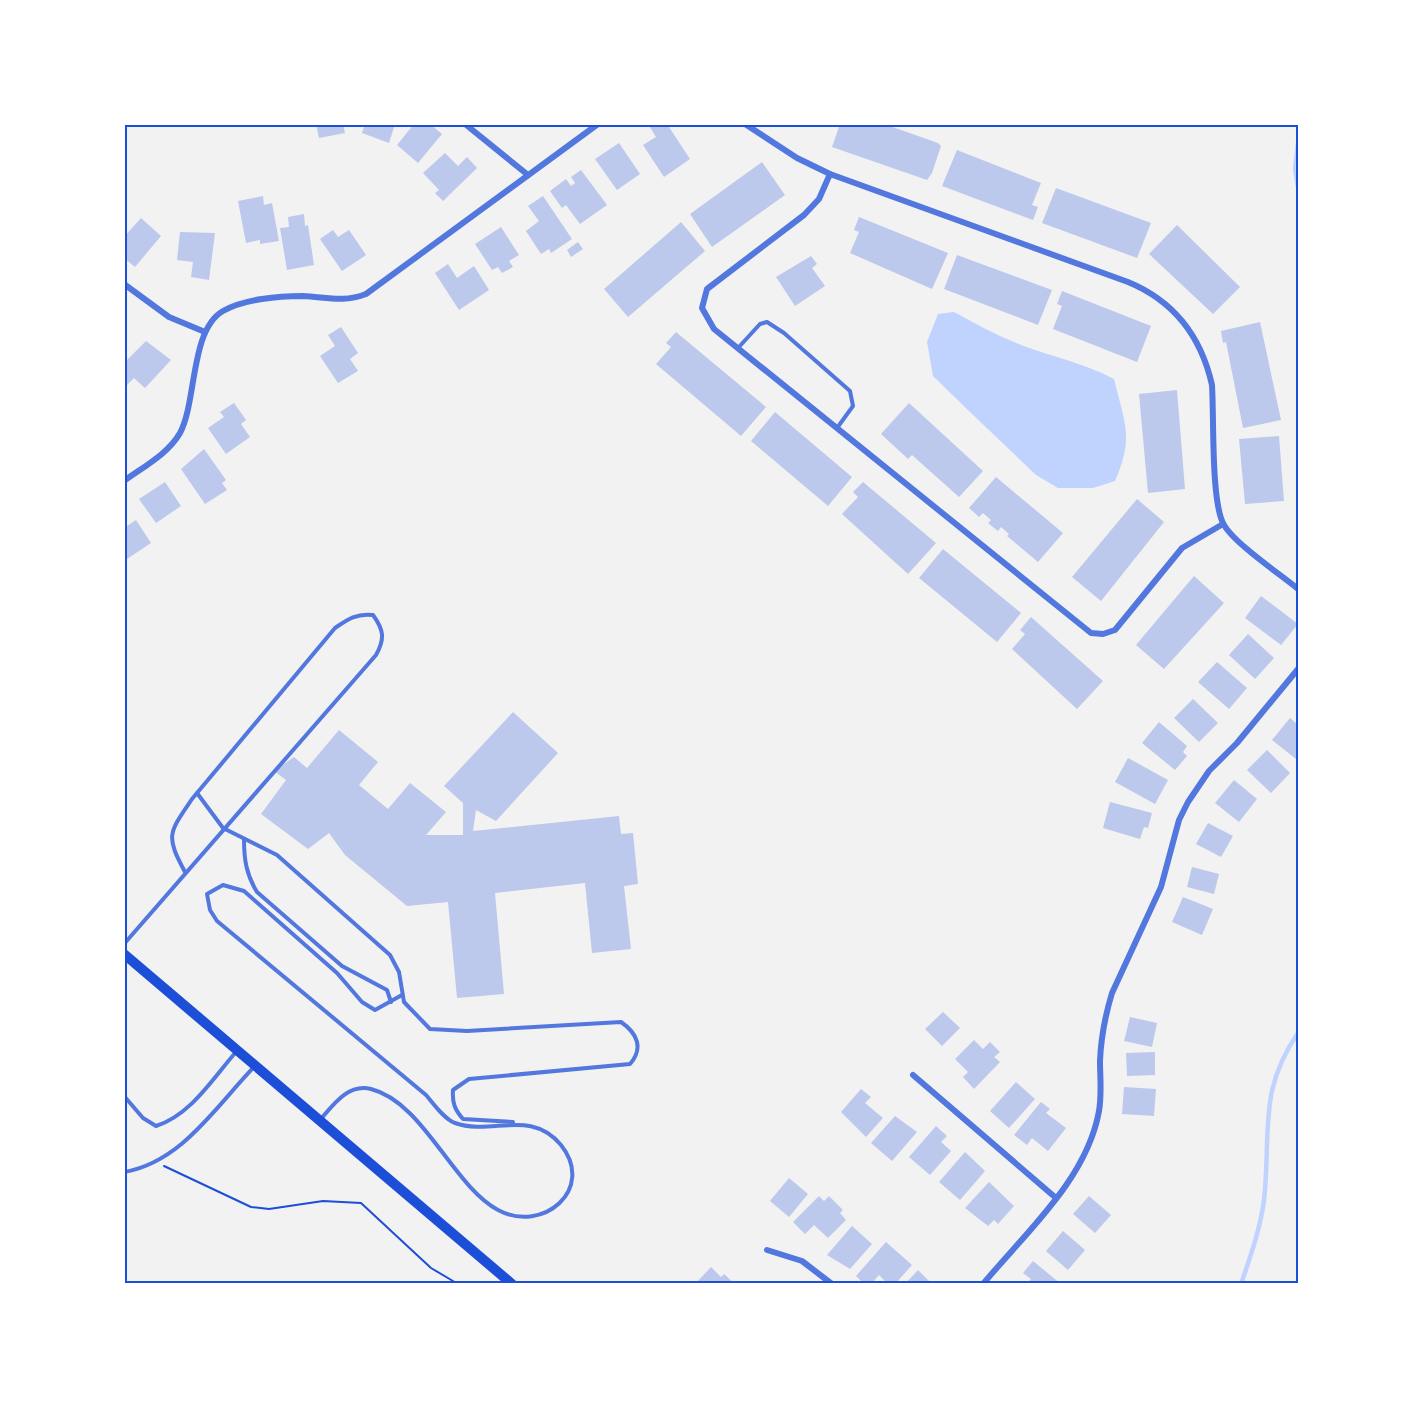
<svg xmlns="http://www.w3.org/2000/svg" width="1423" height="1408" viewBox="0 0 1423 1408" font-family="'Exo 2',sans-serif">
<rect width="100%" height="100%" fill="#f2f2f2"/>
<!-- water -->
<path fill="#bfd3fe" d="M954 312C976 324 998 336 1021 345 1053 357 1084 363 1114 379 1125 424 1134 437 1115 481L1093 488H1058L1036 475 971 413 933 376 927 342 938 314Z"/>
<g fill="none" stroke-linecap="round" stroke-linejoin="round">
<!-- stream -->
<g stroke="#bfd3fe" stroke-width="4.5">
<polyline points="1298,143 1295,169 1298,187"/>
<path d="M1241 1284C1251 1255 1263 1221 1265 1190 1270 1127 1260 1088 1298 1033"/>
</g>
</g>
<!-- building -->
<g fill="#bdc9ec">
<polygon points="316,124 343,124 345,133 319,138"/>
<polygon points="365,124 395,124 389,143 362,133"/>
<polygon points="414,124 430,124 442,134 418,163 397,145"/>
<polygon points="648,124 667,124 690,159 664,177 643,145 656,137"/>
<polygon points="840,124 884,124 938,143 941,146 932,173 927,180 832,147"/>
<polygon points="619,143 640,174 617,190 595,159"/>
<polygon points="957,150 1041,183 1032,205 1038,207 1033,220 942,186"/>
<polygon points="445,153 458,166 467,157 477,168 443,201 435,193 439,190 423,173"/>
<polygon points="762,162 785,195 712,247 690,214"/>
<polygon points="581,170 607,205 580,224 566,205 562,208 550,191 566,179 571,186 575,183 571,177"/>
<polygon points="1056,188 1151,223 1137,258 1042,223"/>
<polygon points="263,196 264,205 272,203 279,241 260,244 260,240 246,243 238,201"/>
<polygon points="543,196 572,239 551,253 549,249 541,254 526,231 539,221 528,206"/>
<polygon points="304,214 305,226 308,225 314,265 287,270 280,228 289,227 288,217"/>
<polygon points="859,217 948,253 932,289 850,253 859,232 854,230"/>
<polygon points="141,218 161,236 135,267 124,258 124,237"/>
<polygon points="681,222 705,251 628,317 604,289"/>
<polygon points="1177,225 1240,287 1213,314 1149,254"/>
<polygon points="501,227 519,255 509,261 513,267 502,273 498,267 492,270 475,244"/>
<polygon points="333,230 338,237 349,230 366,255 342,271 320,239"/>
<polygon points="180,232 215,233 209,280 191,277 193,262 177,260"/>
<polygon points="578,242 583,249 571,257 567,250"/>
<polygon points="957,255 1052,290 1038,325 944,289"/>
<polygon points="811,256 817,264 812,268 825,286 795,306 776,277"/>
<polygon points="448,264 457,278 474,266 489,290 459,310 435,273"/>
<polygon points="1062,291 1151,326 1137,362 1053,329 1062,306 1057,304"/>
<polygon points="1260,322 1281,420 1243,428 1226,342 1223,343 1221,331"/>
<polygon points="341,327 358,353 350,359 358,371 338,383 320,356 335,346 328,335"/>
<polygon points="676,332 766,407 741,436 656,364 671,347 666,343"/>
<polygon points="146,341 171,360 145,388 134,378 127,385 124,382 124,363"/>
<polygon points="1177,390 1185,489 1148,493 1139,394"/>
<polygon points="234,403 246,420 241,424 250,437 226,454 208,428 224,417 220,412"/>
<polygon points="909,403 983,471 959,497 912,455 908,459 881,434"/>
<polygon points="775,412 852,477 828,506 751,441"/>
<polygon points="1279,436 1284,501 1245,504 1239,439"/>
<polygon points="204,449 226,480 222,483 227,490 205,504 181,469"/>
<polygon points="996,477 1063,533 1038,562 1007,536 1009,534 1001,527 998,531 988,523 991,520 983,513 979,517 969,508"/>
<polygon points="165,482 181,506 156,523 139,499"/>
<polygon points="863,482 936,543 908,574 842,514 858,497 853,492"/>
<polygon points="1137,499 1164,522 1101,601 1072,577"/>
<polygon points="136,520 151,543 124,561 124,528"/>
<polygon points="943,549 1021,613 997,642 919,578"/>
<polygon points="1194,576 1224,603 1164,669 1136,645"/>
<polygon points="1261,596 1298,624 1281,645 1245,618"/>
<polygon points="1031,617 1103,681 1077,709 1012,649 1025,634 1020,630"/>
<polygon points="1248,634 1274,658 1255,679 1229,655"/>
<polygon points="1217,662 1247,688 1229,709 1198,682"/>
<polygon points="1193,699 1218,723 1199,742 1174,718"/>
<polygon points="513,712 558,753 496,821 476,810 473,831 619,816 621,834 633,833 638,884 624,886 631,949 592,953 585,883 495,893 504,994 457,998 448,902 407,906 345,855 329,833 308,849 261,814 286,780 274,771 294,757 307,768 339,730 378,762 359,785 388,809 410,783 446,812 426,835 463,835 463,803 444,786"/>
<polygon points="1290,718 1298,725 1298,756 1296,759 1272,740"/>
<polygon points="1159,722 1187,746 1183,752 1187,756 1175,770 1142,743"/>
<polygon points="1267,750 1290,773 1271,793 1247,770"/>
<polygon points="1128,758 1168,780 1155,804 1115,782"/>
<polygon points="1234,780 1257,799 1239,822 1215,803"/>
<polygon points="1110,802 1152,813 1148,828 1144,827 1140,839 1103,828"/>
<polygon points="1208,823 1233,836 1221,857 1196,844"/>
<polygon points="1192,867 1219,874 1214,894 1187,887"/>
<polygon points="1183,897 1213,909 1202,935 1172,922"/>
<polygon points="943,1012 960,1028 942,1046 925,1029"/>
<polygon points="1130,1017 1157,1023 1152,1047 1124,1041"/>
<polygon points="974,1040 983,1049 990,1042 1000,1052 994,1057 1000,1062 974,1089 963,1077 968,1072 955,1059"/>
<polygon points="1155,1052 1155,1075 1127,1076 1126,1053"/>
<polygon points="1016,1082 1035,1099 1009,1128 990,1111"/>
<polygon points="1124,1087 1156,1089 1154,1116 1122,1114"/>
<polygon points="861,1089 871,1097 865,1103 883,1118 866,1137 841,1112"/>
<polygon points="1041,1102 1050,1109 1046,1113 1066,1128 1048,1151 1032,1138 1027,1145 1014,1135"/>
<polygon points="895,1116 917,1132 892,1161 871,1143"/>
<polygon points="936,1126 947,1136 941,1142 951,1151 930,1175 909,1157"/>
<polygon points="965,1152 985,1171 960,1200 939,1182"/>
<polygon points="789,1178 808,1194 789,1217 770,1201"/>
<polygon points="989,1182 1014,1206 998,1224 994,1220 988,1226 965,1208"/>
<polygon points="819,1196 824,1201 829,1196 843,1210 840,1213 846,1220 828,1238 814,1225 805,1234 793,1222"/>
<polygon points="1089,1196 1111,1215 1095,1233 1073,1214"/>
<polygon points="852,1226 872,1244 850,1269 827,1255"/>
<polygon points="1063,1231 1085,1250 1068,1270 1046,1251"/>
<polygon points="886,1242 912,1265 895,1284 888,1284 879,1275 871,1284 864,1284 856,1276"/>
<polygon points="1033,1261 1061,1284 1027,1284 1031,1279 1023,1273"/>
<polygon points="711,1267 721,1277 724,1274 735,1284 695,1284"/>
<polygon points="918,1270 932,1284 905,1284"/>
</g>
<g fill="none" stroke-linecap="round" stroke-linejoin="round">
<!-- path -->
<polyline stroke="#1d4ed8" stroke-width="2" points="164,1166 251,1207 269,1209 323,1201 361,1203 431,1268 458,1284"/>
<!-- service -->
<g stroke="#5277de" stroke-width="4">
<polyline points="738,348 760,324 767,322 784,333 850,391 853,406 837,428"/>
<path d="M197 793 223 828 277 855 390 955 399 972 404 1002 430 1029 467 1031 621 1022C637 1033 644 1048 630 1064L469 1079 453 1090C452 1103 455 1110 463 1119L513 1122"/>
<path d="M244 839C244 859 246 874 257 892L342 966 387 990 391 1002"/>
<path d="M124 944 376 655C385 639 384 630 373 615 357 613 348 619 335 628L192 799C169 833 165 835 185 872"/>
<path d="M124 1096 143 1118 156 1126C191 1115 213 1078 236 1052"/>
<path d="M320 1120C333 1105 348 1083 371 1089 423 1102 453 1186 498 1210 543 1234 596 1189 561 1145 530 1108 492 1136 455 1123 444 1119 433 1103 426 1095L217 921 210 910 207 894 223 885 244 891 337 973 362 1002 375 1010 402 995"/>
<path d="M124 1172C182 1162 216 1106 255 1066"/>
</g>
<!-- minor -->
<g stroke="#5277de" stroke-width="6">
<polyline points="465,124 528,175"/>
<path d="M745 124 797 158 830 174 1128 282C1174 301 1201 336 1212 385 1214 416 1211 499 1223 523 1232 542 1280 574 1298 589"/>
<polyline points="830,174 819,199 804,215 707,289 702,308 714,329 1091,633 1103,634 1115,630 1182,548 1223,524"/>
<polyline points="124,284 169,317 205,332"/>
<path d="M124 481C143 467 168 454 180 433 197 401 190 330 223 311 244 299 279 296 303 296 326 297 343 303 366 294L598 124"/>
<polyline points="913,1075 1056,1198"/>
<polyline points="767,1250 802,1261 832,1284"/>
<path d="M983 1284C1026 1232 1087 1179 1099 1111 1102 1094 1100 1077 1100 1061 1101 1037 1105 1016 1112 993L1161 887 1179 820 1188 802 1209 771 1237 743 1298 669"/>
</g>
<!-- secondary -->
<polyline stroke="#1d4ed8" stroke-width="10" points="124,954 512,1284"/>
</g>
<!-- border -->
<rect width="1423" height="1408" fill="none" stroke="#ffffff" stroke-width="252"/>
<rect x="126" y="126" width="1171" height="1156" fill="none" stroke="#1d4ed8" stroke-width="2"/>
</svg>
